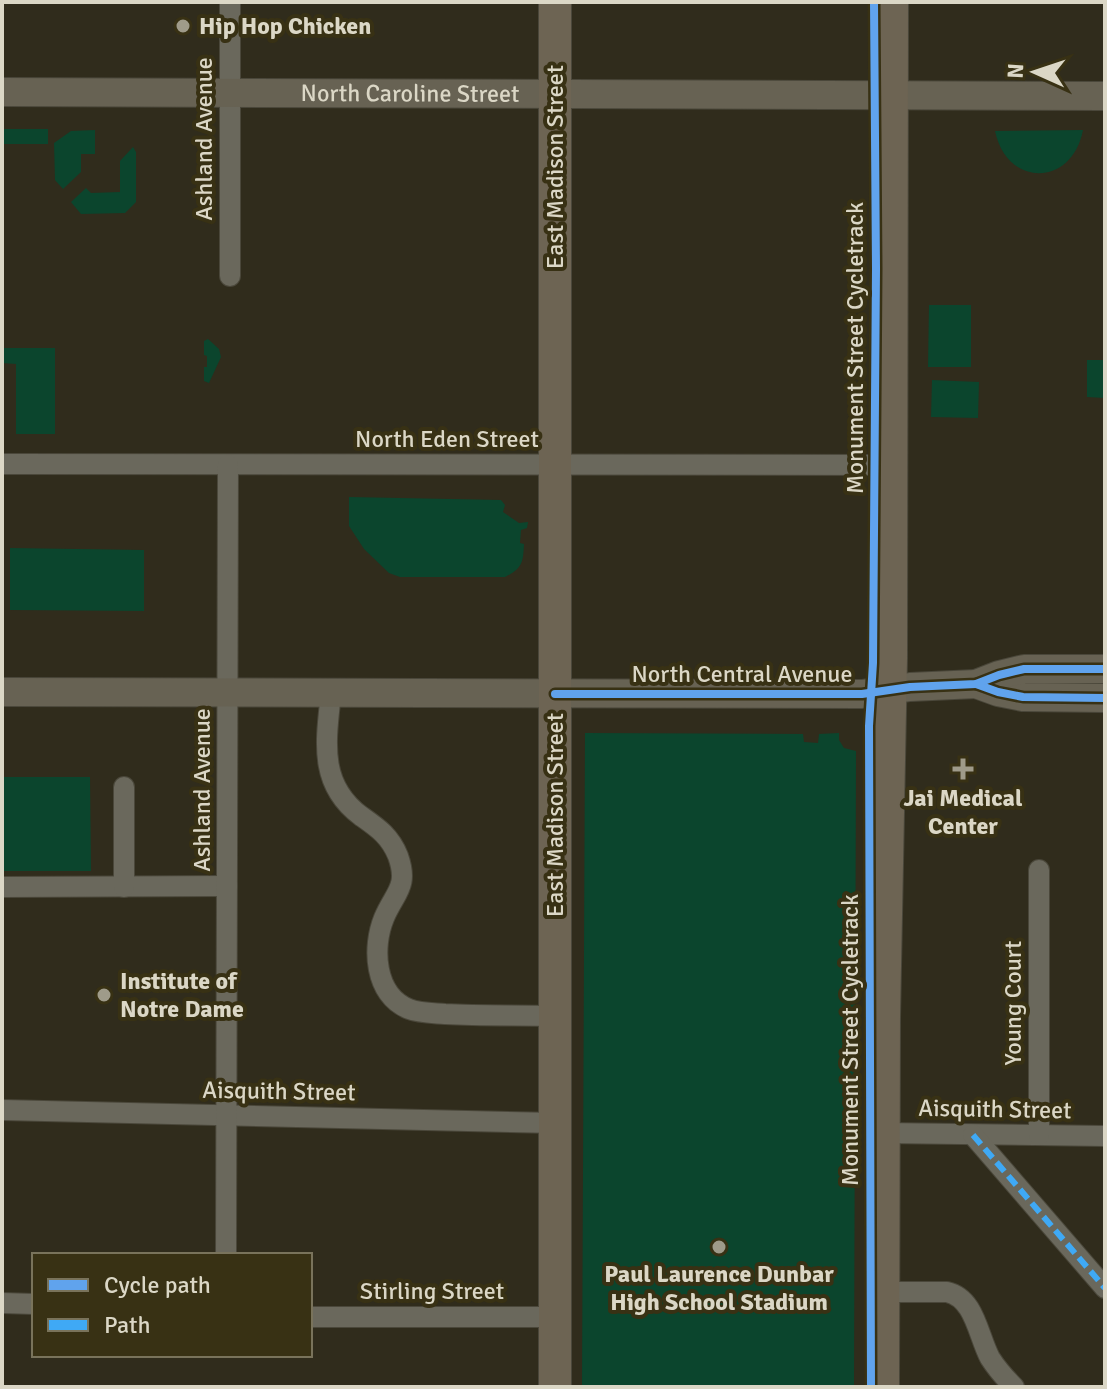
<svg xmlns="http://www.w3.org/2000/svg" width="1107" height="1389" viewBox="0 0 1107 1389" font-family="Signika,sans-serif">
<rect width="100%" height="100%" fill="#302c1c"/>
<!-- green -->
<g fill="#0b452d">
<rect x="2" y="129" width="46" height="15"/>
<polygon points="95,130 95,154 81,154 81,172 63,189 55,180 54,143 71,131"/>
<path d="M1083 130C1072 187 1007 188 995 131Z"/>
<polygon points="133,147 136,152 136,202 125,213 81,214 71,202 86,188 91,193 120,192 120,161"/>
<polygon points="929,305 971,305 971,367 928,367"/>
<polygon points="208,339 219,349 221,357 209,383 204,381 204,367 207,367 207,356 204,355 204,341"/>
<polygon points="2,348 55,348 55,434 16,434 16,364 2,363"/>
<polygon points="1087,360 1105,360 1105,398 1087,397"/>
<polygon points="932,380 979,382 978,418 931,417"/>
<path d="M349 497 501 500 505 505 503 512 519 523 528 522 527 528 521 530 520 543 524 544C523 562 523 568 505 577H400L389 573 364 549 349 526Z"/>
<polygon points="10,548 144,550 144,611 10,610"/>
<polygon points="585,733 803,734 804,742 818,743 819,734 839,733 839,740 844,748 856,751 854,1387 582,1387"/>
<polygon points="2,777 90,777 91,871 2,871"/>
</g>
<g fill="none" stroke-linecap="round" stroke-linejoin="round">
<!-- street casing -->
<g stroke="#4a473a" stroke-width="22">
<g id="street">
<polyline points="230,2 230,276"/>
<polyline points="2,464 892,465"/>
<path d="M331 693C326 741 318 784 361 816 378 828 390 836 398 856 409 887 395 892 384 918 372 947 374 995 409 1009 419 1013 434 1013 445 1014 482 1016 518 1015 555 1016"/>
<polyline points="2,887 227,886"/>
<polyline points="124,887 124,787"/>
<polyline points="2,1110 555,1123"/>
<polyline points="883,1133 1105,1136"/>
<polyline points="973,1135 1105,1288"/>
<polyline points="1039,1135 1039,870"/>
<polyline points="226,1255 228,465"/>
<path d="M883 1292H947C975 1298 978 1336 990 1358 997 1369 1005 1378 1014 1387"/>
<polyline points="2,1303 34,1304"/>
<polyline points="310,1317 555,1317"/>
</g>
</g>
<!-- secondary casing -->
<g stroke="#4a473a" stroke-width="30">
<g id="secondary">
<path id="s1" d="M2 92 1105 96"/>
<polyline points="976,684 998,692 1023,697 1105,698"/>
<polyline points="2,692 862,694 910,687 976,684 999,675 1024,669 1105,669"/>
</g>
</g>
<!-- primary casing -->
<g stroke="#4a473a" stroke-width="34">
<g id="primary">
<polyline points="555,1387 555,2"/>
<polyline points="883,1387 884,1018 891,658 892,2"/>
</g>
</g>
<!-- street -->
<use href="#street" stroke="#6a685c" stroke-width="20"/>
<!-- secondary -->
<use href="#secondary" stroke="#676253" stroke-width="28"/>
<!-- primary -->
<use href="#primary" stroke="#6d6453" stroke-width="32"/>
<!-- quiet -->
<polyline stroke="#3fa9f5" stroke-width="6" stroke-dasharray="12 6" stroke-linecap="butt" points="973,1135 1105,1288"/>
<!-- cycleway casing -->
<g stroke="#383114" stroke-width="13">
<g id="cycleway">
<polyline points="976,684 998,692 1023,697 1105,698"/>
<polyline points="555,694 862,694 910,687 976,684 999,675 1024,669 1105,669"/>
<polyline points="871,1387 869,726 873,663 876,269 874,2"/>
</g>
</g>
<!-- cycleway -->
<use href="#cycleway" stroke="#60a3ed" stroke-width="8"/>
</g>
<!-- markers -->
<g fill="#9f9b8a" stroke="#383114" stroke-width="3">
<circle cx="183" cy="26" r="8"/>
<path d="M959 757h8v8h8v8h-8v8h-8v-8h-8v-8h8z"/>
<circle cx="104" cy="995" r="8"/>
<circle cx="719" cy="1247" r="8"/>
</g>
<g text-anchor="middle" stroke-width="8" stroke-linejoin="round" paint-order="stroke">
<!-- poi labels -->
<g font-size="24" font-weight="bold" fill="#dbd7c6" stroke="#383114" text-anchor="start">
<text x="199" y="34">Hip Hop Chicken</text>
<text x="963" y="806" text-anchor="middle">Jai Medical<tspan x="963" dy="28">Center</tspan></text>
<text x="120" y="989">Institute of<tspan x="120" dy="28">Notre Dame</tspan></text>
<text x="719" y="1282" text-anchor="middle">Paul Laurence Dunbar<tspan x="719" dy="28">High School Stadium</tspan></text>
</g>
<!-- street labels -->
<g font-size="24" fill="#dbd7c6" stroke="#383114">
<text dy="8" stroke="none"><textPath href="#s1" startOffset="408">North Caroline Street</textPath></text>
<text transform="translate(204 139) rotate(-90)" y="8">Ashland Avenue</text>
<text transform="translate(555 167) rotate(-90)" y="8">East Madison Street</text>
<text transform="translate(855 348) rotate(-90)" y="8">Monument Street Cycletrack</text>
<text x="447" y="447">North Eden Street</text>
<text x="742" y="682">North Central Avenue</text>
<text transform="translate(202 790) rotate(-90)" y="8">Ashland Avenue</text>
<text transform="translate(555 815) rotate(-90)" y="8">East Madison Street</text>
<text transform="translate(1013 1003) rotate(-90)" y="8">Young Court</text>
<text transform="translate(850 1040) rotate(-90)" y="8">Monument Street Cycletrack</text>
<text transform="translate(279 1091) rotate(1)" y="8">Aisquith Street</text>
<text transform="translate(995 1109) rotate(1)" y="8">Aisquith Street</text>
<text x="432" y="1299">Stirling Street</text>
</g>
</g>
<!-- border -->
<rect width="1107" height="1389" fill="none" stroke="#dbd7c6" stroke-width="8"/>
<!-- legend -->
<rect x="32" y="1253" width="280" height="104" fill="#383114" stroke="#79735b" stroke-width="2"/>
<rect x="48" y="1279" width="40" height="12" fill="#60a3ed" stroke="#79735b" stroke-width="2"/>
<text x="104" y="1293" font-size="24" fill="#dbd7c6">Cycle path</text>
<rect x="48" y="1319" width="40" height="12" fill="#3fa9f5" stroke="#79735b" stroke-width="2"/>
<text x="104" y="1333" font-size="24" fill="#dbd7c6">Path</text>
<!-- north arrow -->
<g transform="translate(1035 72) rotate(273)" stroke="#383114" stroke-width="6" paint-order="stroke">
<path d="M0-6L14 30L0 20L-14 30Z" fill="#dbd7c6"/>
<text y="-12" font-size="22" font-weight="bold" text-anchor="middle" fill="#dbd7c6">N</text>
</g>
</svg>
